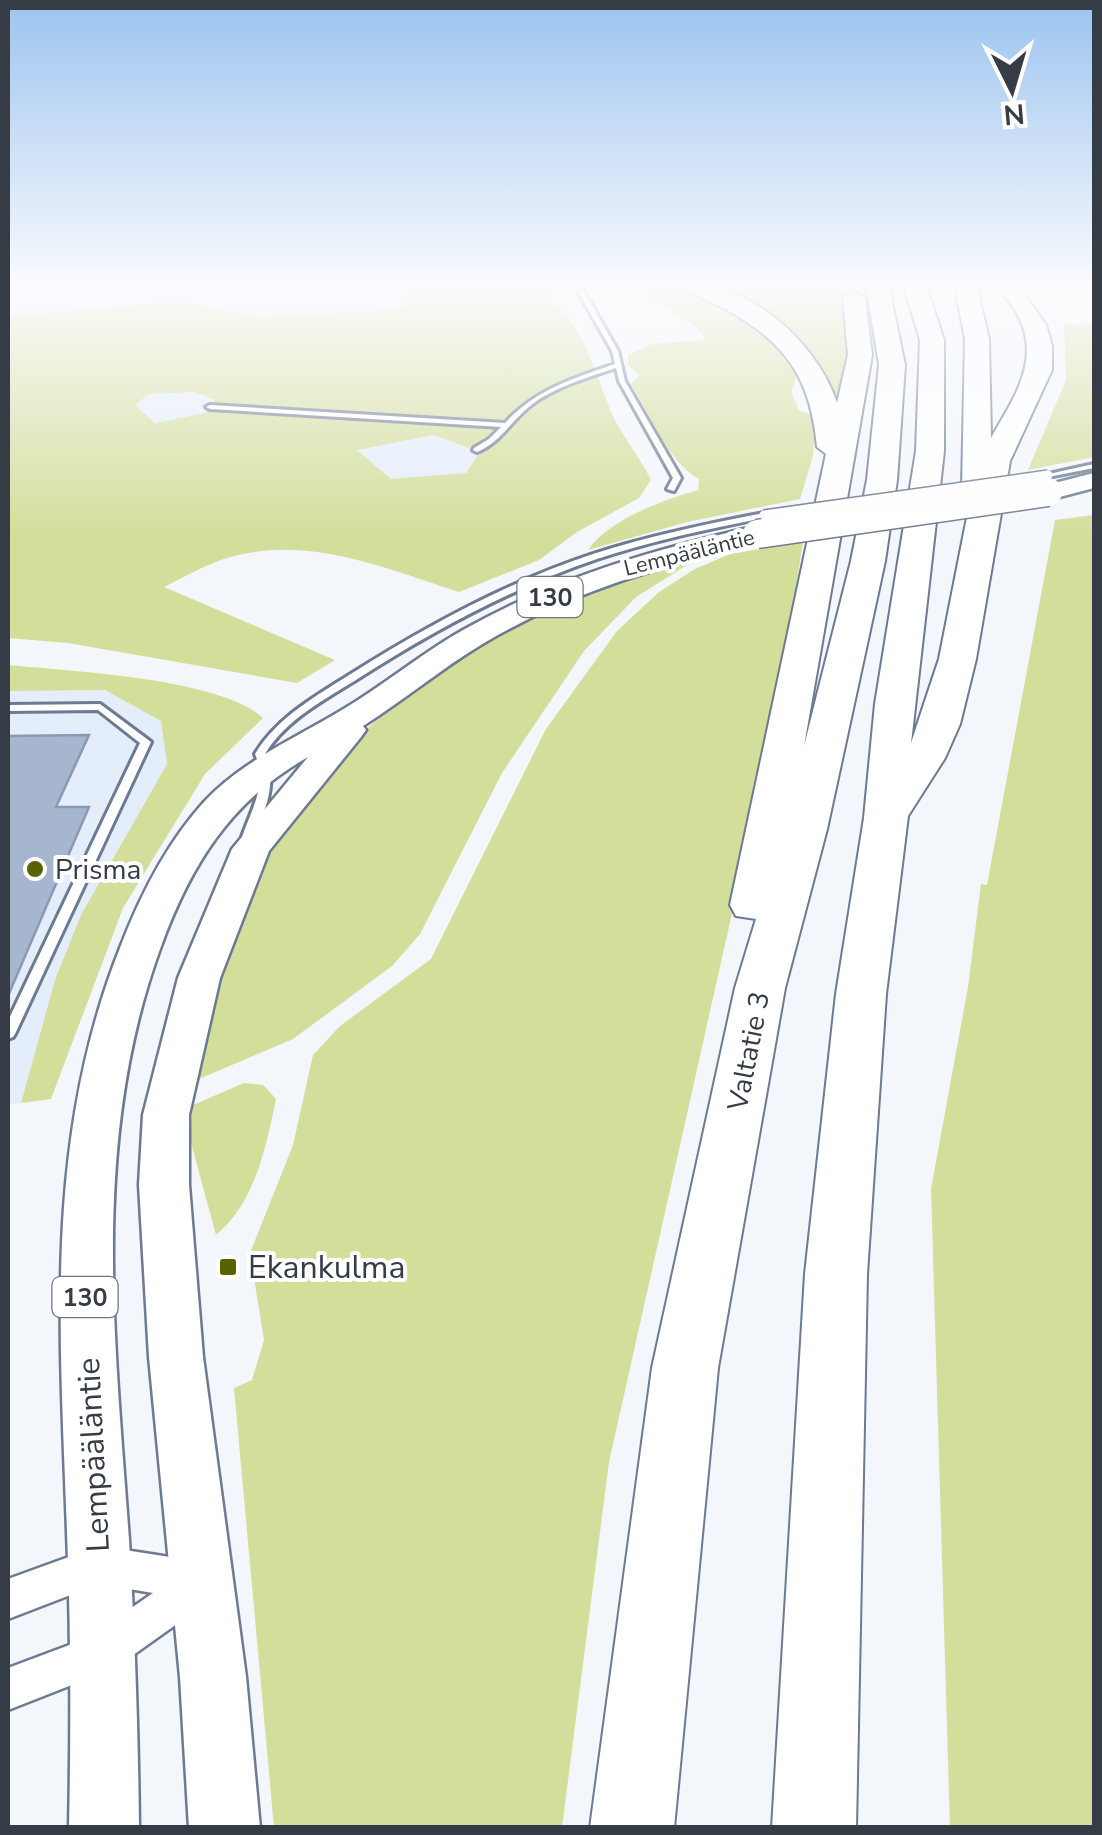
<svg xmlns="http://www.w3.org/2000/svg" width="1102" height="1835" viewBox="0 0 1102 1835" font-family="'Nunito Sans',sans-serif">
<rect width="100%" height="100%" fill="#f3f6fb"/>
<!-- built -->
<g fill="#e4edfa">
<polygon points="8,283 404,283 407,303 402,309 259,317 189,303 8,316"/>
<polygon points="195,392 216,401 205,413 155,423 135,405 148,394"/>
<polygon points="433,435 481,452 466,473 391,479 356,449"/>
<polygon points="105,690 161,721 167,764 81,915 55,980 21,1103 8,1105 8,691"/>
</g>
<!-- green -->
<g fill="#d3de9a" fill-rule="evenodd">
<path d="M404 283H563L558 295 548 301C581 312 600 390 615 420 626 441 641 459 651 480L639 498 577 532 539 560 459 592C385 568 305 534 227 558 205 565 184 577 164 587L335 660 297 683 68 643 8 638V316L161 303H189L259 317 402 309 407 302ZM195 392 215 400 205 413 155 423 135 405 149 394ZM433 435 480 452 466 473 391 479 357 450Z"/>
<path d="M625 283C642 283 664 279 681 284 717 294 783 339 797 374L791 392 799 410 816 417 813 456 800 499 687 522 588 550C611 518 661 501 698 490L699 479C668 462 650 414 631 384L639 375 628 365V355L651 344 707 340 691 323Z"/>
<polygon points="698,283 842,283 848,352 841,402 732,299"/>
<polygon points="1094,324 1094,457 1028,470 1066,380 1064,325"/>
<polygon points="1094,515 1094,1827 950,1827 931,1189 968,987 981,884 987,885 1055,520"/>
<polygon points="803,542 774,726 609,1462 562,1827 274,1827 234,1388 252,1380 264,1340 250,1253 293,1145 313,1055 340,1026 431,959 546,729 617,631 659,592 695,569 730,554"/>
<path d="M703 555 636 597 584 651 502 773 420 934 392 966 293 1039 194 1081C197 1054 197 1024 204 998 220 942 248 888 279 840 292 819 305 795 321 777 420 660 559 595 703 555Z"/>
<path d="M8 665C68 671 221 678 263 718L205 774 123 908 51 1099 21 1103 55 980 81 915 167 764 161 721 105 690 8 691Z"/>
<path d="M244 1083 263 1085 276 1099C266 1147 255 1203 216 1235L190 1139 193 1105Z"/>
</g>
<!-- building -->
<polygon fill="#a7b6cf" stroke="#8b99b2" stroke-width="2.5" points="89,735 56,807 89,807 8,996 8,736"/>
<g fill="none" stroke-linecap="round" stroke-linejoin="round">
<!-- service casing -->
<g stroke="#6c7a92" stroke-width="6">
<g id="service">
<path d="M573 283H579L618 351 625 381 681 478 674 491 667 489 673 478 619 381 616 368C586 378 554 387 530 406 511 421 500 443 477 452L473 450 474 448 489 439 501 427 210 409 206 407 210 405 505 423C535 390 574 378 615 364L612 351Z"/>
<polygon points="1094,464 1094,468 1048,477 1044,475"/>
<path d="M764 513H767V517C710 529 653 540 597 559 512 588 434 630 359 678 326 699 286 719 265 754 278 783 265 812 252 839H244L242 837C252 808 268 784 255 754 278 716 318 695 354 672 429 625 508 582 593 554 649 536 706 524 764 513Z"/>
<polygon points="100,704 151,742 15,1034 13,1037 8,1039 8,1021 140,743 98,710 8,711 8,705"/>
</g>
</g>
<!-- minor casing -->
<g stroke="#6c7a92" stroke-width="5">
<polygon id="minor" points="99,1546 202,1562 216,1568 222,1582 216,1596 115,1668 8,1710 8,1668 88,1638 153,1593 99,1584 8,1619 8,1579"/>
</g>
<!-- primary casing -->
<g stroke="#6c7a92" stroke-width="5">
<g id="primary">
<polygon points="1094,473 1094,488 1048,500 1035,492 1039,487"/>
<path d="M757 526 770 534 767 540C668 564 572 591 484 643 442 668 404 700 363 726L366 730 361 737 269 851 220 978 189 1115V1185L203 1357 246 1677 260 1828H189L180 1677 149 1357 139 1185 143 1115 178 978 232 849 308 757C230 801 190 866 160 949 90 1141 115 1341 129 1540 135 1636 138 1732 139 1828H69C71 1729 71 1630 67 1532 60 1331 44 1139 120 948 140 896 166 844 204 802 247 756 306 734 358 700 394 677 426 651 463 630 555 578 655 549 757 526Z"/>
</g>
</g>
<!-- motorway casing -->
<g stroke="#6c7a92" stroke-width="4">
<g id="motorway">
<path d="M680 283C746 279 817 342 837 403L848 355 843 298 854 291 865 298 872 355 804 746 851 561 867 480 879 365 866 283H888L905 365 897 480 885 561 827 829 785 988 718 1368 674 1828H590L652 1368 735 988 756 919 736 916 730 905 826 454 817 447C811 380 787 343 727 310 712 302 692 295 680 283Z"/>
<path d="M903 283H925L944 340V451L911 743 939 659 971 497 962 489 965 339 954 283H976L989 339 991 438C1015 396 1045 355 1013 307 1008 298 999 291 993 283H1016L1046 325 1052 346V370L1010 461 976 659 960 724 945 758 908 816 886 994 867 1274 856 1828H772L805 1274 836 994 864 818 875 704 916 451 920 340Z"/>
</g>
</g>
<!-- service -->
<use href="#service" fill="#fff" fill-rule="evenodd"/>
<!-- minor -->
<use href="#minor" fill="#fff" fill-rule="evenodd"/>
<!-- primary -->
<use href="#primary" fill="#fff" fill-rule="evenodd"/>
<!-- motorway -->
<use href="#motorway" fill="#fff" fill-rule="evenodd"/>
<!-- service-bridge casing -->
<g stroke="#6c7a92" stroke-width="12" stroke-linecap="butt">
<polyline id="service-bridge" points="764,515 1048,475"/>
</g>
<!-- primary-bridge casing -->
<g stroke="#6c7a92" stroke-width="31" stroke-linecap="butt">
<polyline id="primary-bridge" points="757,534 1048,492"/>
</g>
<!-- service-bridge -->
<use href="#service-bridge" stroke="#fff" stroke-width="9"/>
<!-- primary-bridge -->
<use href="#primary-bridge" stroke="#fff" stroke-width="28"/>
</g>
<!-- sky -->
<linearGradient id="sky" x2="0" y2="1"><stop stop-color="#9cc4ef"/><stop offset="0.53" stop-color="#fafbfd"/><stop offset="1" stop-color="#fafbfd" stop-opacity="0"/></linearGradient>
<rect width="1102" height="539" fill="url(#sky)"/>
<!-- markers -->
<g fill="#586200" stroke="#fff" stroke-width="4">
<circle cx="35" cy="869" r="10"/>
<rect x="218" y="1257" width="20" height="20" rx="5"/>
</g>
<g text-anchor="middle" stroke-width="8" stroke-linejoin="round" paint-order="stroke">
<!-- far-street labels -->
<g font-size="22" fill="#353c46" stroke="#fff">
<text transform="translate(689 552) rotate(-14)" y="8">Lempääläntie</text>
</g>
<!-- shield labels -->
<g fill="#fff" stroke="#72767e" stroke-width="2.5">
<rect x="517.5" y="577" width="65" height="40" rx="8"/>
<rect x="52.5" y="1277" width="65" height="40" rx="8"/>
</g>
<g font-size="25" font-weight="bold" fill="#353c46">
<text x="550" y="606">130</text>
<text x="85" y="1306">130</text>
</g>
<!-- poi labels -->
<g font-size="28" fill="#353c46" stroke="#fff" text-anchor="start">
<text x="55" y="879">Prisma</text>
</g>
<!-- street labels -->
<g font-size="28" fill="#353c46" stroke="#fff">
<text transform="translate(748 1051) rotate(-79)" y="10">Valtatie 3</text>
</g>
<!-- near-poi labels -->
<g font-size="32" fill="#353c46" stroke="#fff" text-anchor="start">
<text x="248" y="1278">Ekankulma</text>
</g>
<!-- near-street labels -->
<g font-size="32" fill="#353c46" stroke="#fff">
<text transform="translate(93 1455) rotate(-93)" y="11">Lempääläntie</text>
</g>
</g>
<!-- border -->
<rect width="1102" height="1835" fill="none" stroke="#353c46" stroke-width="20"/>
<!-- north arrow -->
<g transform="translate(1012 90) rotate(175)" stroke="#ffffff" stroke-width="8" paint-order="stroke">
<path d="M0-8L18 38L0 25L-18 38Z" fill="#353c46"/>
<text y="-15" font-size="28" font-weight="bold" text-anchor="middle" fill="#353c46">N</text>
</g>
</svg>
